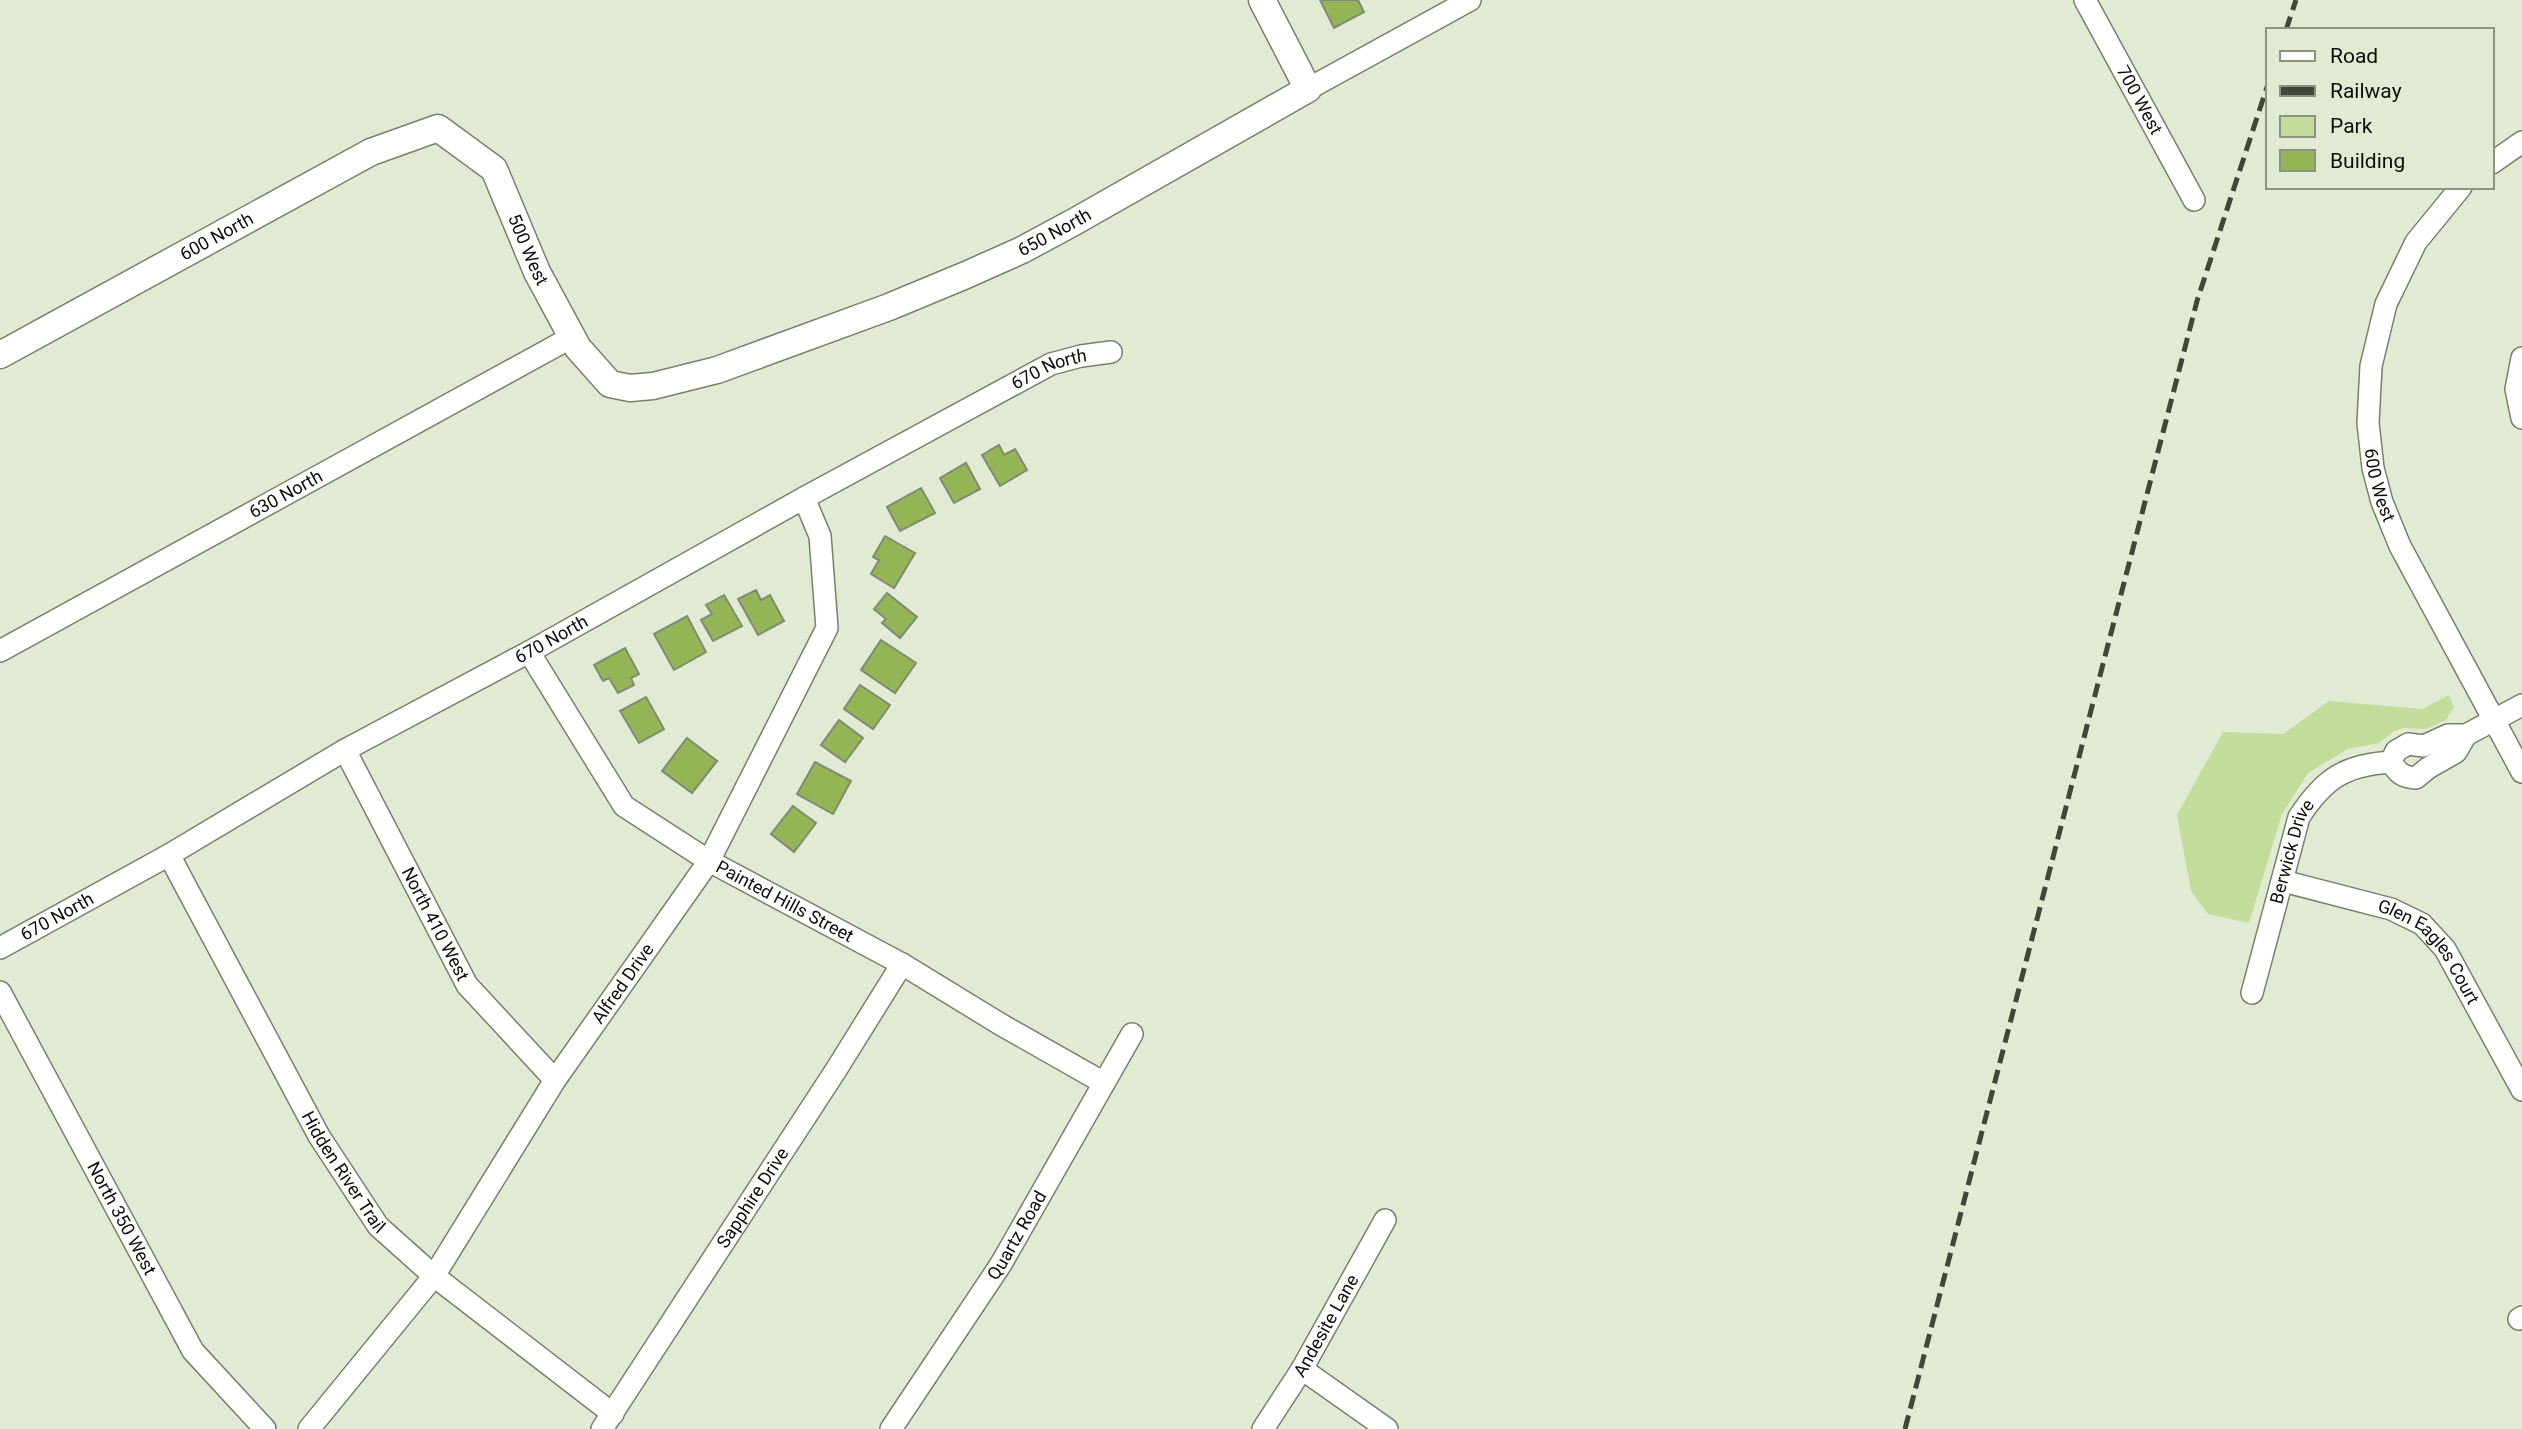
<svg xmlns="http://www.w3.org/2000/svg" width="2522" height="1429" viewBox="0 0 2522 1429" font-family="Roboto,sans-serif">
<rect width="100%" height="100%" fill="#e1ebd3"/>
<!-- green -->
<polygon fill="#c3dc9a" points="2449,695 2454,707 2446,720 2426,729 2403,728 2393,732 2379,743 2348,749 2308,773 2282,814 2249,923 2208,914 2191,891 2177,815 2223,732 2283,734 2329,701 2422,709"/>
<!-- building -->
<g fill="#94b556" stroke="#818a73" stroke-width="2">
<polygon points="1320,0 1358,0 1364,12 1334,28"/>
<polygon points="999,445 1004,455 1015,449 1027,470 1000,486 982,455"/>
<polygon points="966,463 980,489 954,503 940,478"/>
<polygon points="921,488 935,513 900,531 887,507"/>
<polygon points="885,536 915,553 894,588 871,574 879,560 873,557"/>
<polygon points="756,590 761,600 770,595 784,621 758,635 738,599"/>
<polygon points="887,593 917,617 900,638 882,623 886,619 874,609"/>
<polygon points="724,595 742,626 713,641 701,620 712,614 706,605"/>
<polygon points="687,616 706,652 674,670 654,634"/>
<polygon points="881,640 916,663 895,693 861,670"/>
<polygon points="625,648 639,674 631,678 634,685 618,693 609,678 603,681 594,665"/>
<polygon points="860,685 890,705 873,729 844,709"/>
<polygon points="646,697 664,729 639,743 620,711"/>
<polygon points="839,720 863,738 845,762 821,745"/>
<polygon points="687,738 717,761 692,793 662,771"/>
<polygon points="815,762 851,781 833,814 797,794"/>
<polygon points="793,806 816,823 794,852 771,834"/>
</g>
<g fill="none" stroke-linecap="round" stroke-linejoin="round">
<!-- minor casing -->
<g stroke="#78816b" stroke-width="24">
<g id="minor">
<path id="s1" d="M2085 0 2194 200"/>
<polyline points="1308,89 1470,0"/>
<polyline points="2492,163 2522,142"/>
<path id="s2" d="M2461 187 2416 242 2386 304 2371 366 2368 423 2373 468 2382 502 2400 546 2522 772"/>
<polyline points="2522,358 2516,389 2522,418"/>
<path id="s3" d="M0 651 572 337"/>
<path id="s4" d="M529 652 624 806 709 861 902 964 1000 1024 1104 1083"/>
<path id="s5" d="M345 750 467 985 555 1080"/>
<polyline points="2391,762 2396,751 2408,744 2424,746 2448,735 2466,735 2522,705"/>
<path d="M2391 762C2398 773 2402 777 2416 778L2428 768 2456 752 2466 735"/>
<path id="s6" d="M169 855 319 1136 378 1226 434 1276 613 1414"/>
<path id="s7" d="M2283 881 2391 909 2422 924 2445 949 2522 1090"/>
<path id="s8" d="M0 948 169 855 345 750 529 652 804 498 1051 364 1081 356 1111 352"/>
<path id="s9" d="M0 992 193 1351 265 1429"/>
<path id="s10" d="M2252 993 2299 817C2324 779 2344 765 2391 762"/>
<polyline points="2519,1319 2522,1317"/>
<polyline points="1302,1369 1387,1429"/>
<path id="s11" d="M309 1429 434 1276 555 1080 709 861 827 628 820 536 804 498"/>
<path id="s12" d="M602 1429 836 1070 902 964"/>
<path id="s13" d="M891 1429 1001 1264 1132 1034"/>
<path id="s14" d="M1263 1429 1302 1369 1385 1220"/>
</g>
</g>
<!-- tertiary casing -->
<g stroke="#78816b" stroke-width="29">
<g id="tertiary">
<path id="s15" d="M0 355 371 152 438 128 494 169 537 272 578 348 610 384 630 388 653 386 717 370 889 307 966 275 1022 250 1074 222 1308 89 1262 0"/>
</g>
</g>
<!-- minor -->
<use href="#minor" stroke="#fff" stroke-width="21"/>
<!-- tertiary -->
<use href="#tertiary" stroke="#fff" stroke-width="26"/>
<!-- rail -->
<g stroke="#41463a" stroke-width="5" stroke-dasharray="14 7" stroke-linecap="butt">
<polyline points="2286,30 2296,0"/>
<polyline points="1905,1429 2197,301 2268,84"/>
</g>
</g>
<g text-anchor="middle" stroke-width="7" stroke-linejoin="round" paint-order="stroke">
<!-- street labels -->
<g font-size="18" fill="#0c0f07" stroke="#e1ebd3">
<text dy="6" stroke="none"><textPath href="#s1" startOffset="114">700 West</textPath></text>
<text dy="6" stroke="none"><textPath href="#s15" startOffset="1284">650 North</textPath></text>
<text dy="6" stroke="none"><textPath href="#s15" startOffset="247">600 North</textPath></text>
<text dy="6" stroke="none"><textPath href="#s15" startOffset="651">500 West</textPath></text>
<text dy="6" stroke="none"><textPath href="#s8" startOffset="1199">670 North</textPath></text>
<text dy="6" stroke="none"><textPath href="#s2" startOffset="324">600 West</textPath></text>
<text dy="6" stroke="none"><textPath href="#s3" startOffset="326">630 North</textPath></text>
<text dy="6" stroke="none"><textPath href="#s8" startOffset="632">670 North</textPath></text>
<text dy="6" stroke="none"><textPath href="#s10" startOffset="147">Berwick Drive</textPath></text>
<text dy="6" stroke="none"><textPath href="#s4" startOffset="368">Painted Hills Street</textPath></text>
<text dy="6" stroke="none"><textPath href="#s8" startOffset="65">670 North</textPath></text>
<text dy="6" stroke="none"><textPath href="#s5" startOffset="196">North 410 West</textPath></text>
<text dy="6" stroke="none"><textPath href="#s7" startOffset="170">Glen Eagles Court</textPath></text>
<text dy="6" stroke="none"><textPath href="#s11" startOffset="546">Alfred Drive</textPath></text>
<text dy="6" stroke="none"><textPath href="#s6" startOffset="362">Hidden River Trail</textPath></text>
<text dy="6" stroke="none"><textPath href="#s12" startOffset="276">Sapphire Drive</textPath></text>
<text dy="6" stroke="none"><textPath href="#s9" startOffset="257">North 350 West</textPath></text>
<text dy="6" stroke="none"><textPath href="#s13" startOffset="231">Quartz Road</textPath></text>
<text dy="6" stroke="none"><textPath href="#s14" startOffset="121">Andesite Lane</textPath></text>
</g>
</g>
<!-- legend -->
<rect x="2266" y="28" width="228" height="161" fill="#e1ebd3" stroke="#8c9381" stroke-width="2"/>
<rect x="2280" y="51" width="35" height="10" fill="#ffffff" stroke="#8c9381" stroke-width="2"/>
<text x="2330" y="63" font-size="21" fill="#0c0f07">Road</text>
<rect x="2280" y="86" width="35" height="10" fill="#41463a" stroke="#8c9381" stroke-width="2"/>
<text x="2330" y="98" font-size="21" fill="#0c0f07">Railway</text>
<rect x="2280" y="116" width="35" height="21" fill="#c3dc9a" stroke="#8c9381" stroke-width="2"/>
<text x="2330" y="133" font-size="21" fill="#0c0f07">Park</text>
<rect x="2280" y="150" width="35" height="21" fill="#94b556" stroke="#8c9381" stroke-width="2"/>
<text x="2330" y="168" font-size="21" fill="#0c0f07">Building</text>
</svg>
